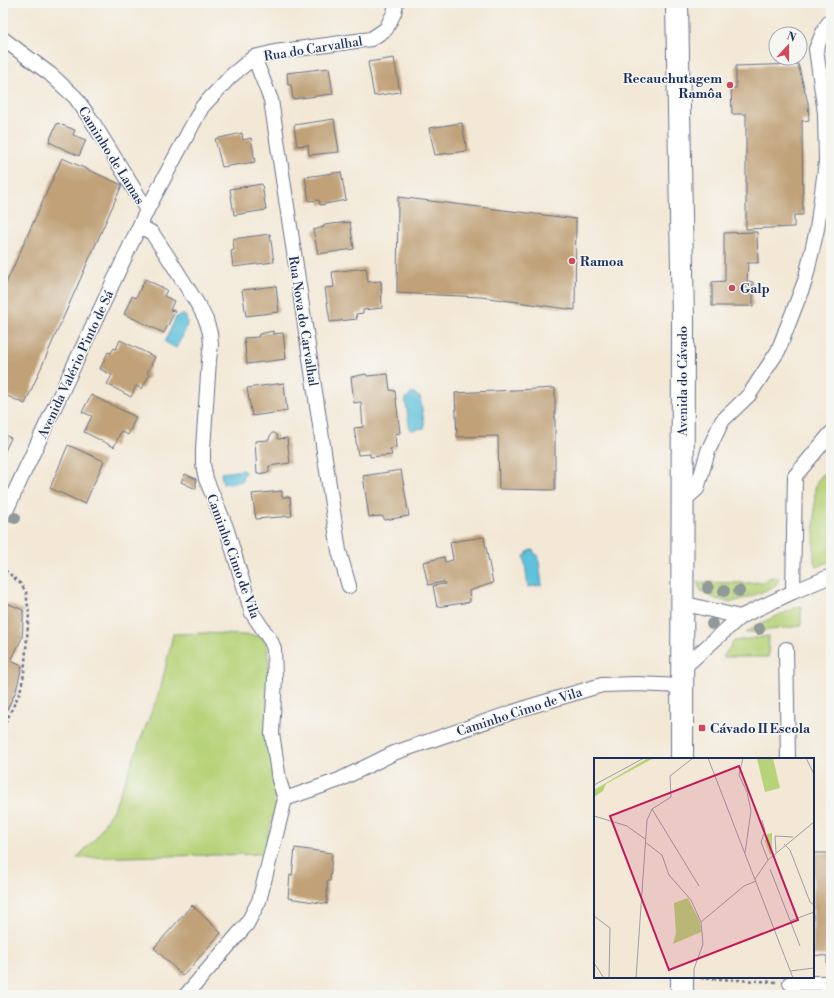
<svg xmlns="http://www.w3.org/2000/svg" width="834" height="998" viewBox="0 0 834 998" font-family="'Libre Bodoni',serif">
<rect width="100%" height="100%" fill="#f6f6f2"/>
<filter id="ink" filterUnits="userSpaceOnUse"><feTurbulence type="fractalNoise" baseFrequency=".025" numOctaves="2"/><feDisplacementMap in="SourceGraphic" scale="8" xChannelSelector="R" yChannelSelector="G"/><feConvolveMatrix kernelMatrix="1 2 1 2 8 2 1 2 1" color-interpolation-filters="sRGB"/></filter>
<filter id="wash" filterUnits="userSpaceOnUse"><feTurbulence type="fractalNoise" baseFrequency=".012" numOctaves="4" result="noise"/><feDisplacementMap in="SourceGraphic" scale="16" xChannelSelector="R" yChannelSelector="G"/><feGaussianBlur stdDeviation="0.9" result="paint"/><feColorMatrix in="noise" values="0 0 0 0 0 0 0 0 0 0 0 0 0 0 0 0 0 1.4 0 .05"/><feComposite in="paint" operator="in"/></filter>
<g filter="url(#wash)">
<rect width="100%" height="100%" fill="#f3e8d6"/>
<!-- green -->
<g fill="#b7d379" stroke="#69816c">
<polygon points="831,465 831,561 817,567 814,562 815,489 817,481"/>
<polygon points="771,577 779,578 777,584 769,589 749,597 732,602 716,599 701,591 697,582 745,583 763,582"/>
<path d="M801 606V626L745 633C762 621 782 614 801 606Z"/>
<polygon points="206,633 261,636 267,644 278,793 276,805 263,854 77,858 97,836 115,806 161,687 173,634"/>
<polygon points="769,636 768,657 723,657 734,641"/>
</g>
<!-- water -->
<g fill="#5ec2dc" stroke="#3c789d">
<path d="M182 315H185C191 325 181 338 176 348L165 342 176 317Z"/>
<polygon points="411,393 414,393 416,394 417,397 420,397 425,428 410,430 405,398 409,397"/>
<polygon points="243,470 245,472 245,474 242,476 243,481 223,484 221,473"/>
<polygon points="531,550 533,550 536,555 538,555 542,585 528,587 524,556 527,555 527,552"/>
</g>
<g id="blocks">
<!-- building -->
<g fill="#c0a178">
<polygon points="394,58 400,92 374,96 368,62"/>
<polygon points="798,64 808,103 809,120 802,121 803,215 794,215 794,227 746,229 746,114 732,114 731,88 736,88 736,66"/>
<polygon points="329,68 333,94 293,99 291,85 288,85 287,73"/>
<polygon points="334,119 339,152 309,155 308,145 297,146 294,125"/>
<polygon points="57,123 75,130 73,135 86,140 79,156 49,142"/>
<polygon points="462,123 467,151 435,155 429,128"/>
<polygon points="242,133 243,140 251,138 255,162 222,167 215,139"/>
<polygon points="62,158 122,185 25,404 3,394 3,290"/>
<polygon points="341,172 346,200 320,205 319,200 309,201 305,177"/>
<polygon points="262,184 266,210 234,215 230,189"/>
<polygon points="398,197 576,219 575,310 481,297 397,293"/>
<polygon points="350,222 354,249 318,254 313,230 324,227 324,225"/>
<polygon points="757,232 758,263 748,263 747,281 753,282 753,306 712,306 712,282 725,281 725,264 724,264 724,233"/>
<polygon points="270,234 274,262 233,267 231,251 234,250 233,239"/>
<polygon points="366,268 368,282 381,281 382,308 363,310 363,313 356,314 357,319 330,322 325,288 334,287 332,272"/>
<polygon points="145,279 167,290 164,296 174,301 170,310 175,311 164,333 124,314 132,296 136,298"/>
<polygon points="276,286 279,312 246,316 242,290"/>
<polygon points="273,331 273,334 283,333 286,359 247,364 244,338 258,337 259,334"/>
<polygon points="120,340 155,357 147,373 149,375 142,389 136,386 131,397 107,384 112,375 100,369 108,352 111,353 114,348 116,349"/>
<polygon points="366,374 367,376 388,374 390,390 395,391 400,433 395,434 396,448 390,449 392,455 370,457 370,454 358,455 354,428 363,427 361,402 354,403 351,377"/>
<polygon points="284,383 287,411 252,416 247,388"/>
<polygon points="555,388 555,490 499,489 498,436 457,437 455,393"/>
<polygon points="91,395 136,417 128,435 121,431 114,447 84,432 92,416 82,412"/>
<polygon points="272,433 275,433 277,435 278,439 287,438 290,463 269,466 269,472 257,474 255,441 269,440 270,436"/>
<polygon points="3,434 11,438 3,455"/>
<polygon points="68,445 104,461 85,504 50,488"/>
<polygon points="401,470 409,516 385,520 382,516 369,517 363,476"/>
<polygon points="185,474 196,479 196,489 181,482"/>
<polygon points="282,491 282,497 290,497 292,516 256,519 252,494"/>
<polygon points="484,537 493,583 469,591 470,602 437,607 433,586 445,584 444,582 428,585 423,562 444,557 445,562 453,560 450,542"/>
<polygon points="7,603 23,610 23,622 22,638 11,661 22,666 16,691 3,718 3,612"/>
<polygon points="295,848 332,853 330,881 327,881 327,904 288,898 290,875 292,876"/>
<polygon points="813,853 831,853 831,967 827,967 827,956 813,955"/>
<polygon points="192,905 221,933 183,976 154,948"/>
</g>
</g>
</g>
<g filter="url(#ink)">
<use href="#blocks" fill-opacity="0" stroke="#677088" stroke-width="1"/>
<g fill="none" stroke-linecap="round" stroke-linejoin="round">
<!-- street casing -->
<g stroke="#677088" stroke-width="16">
<g id="street">
<polyline points="3,39 50,74 75,97 90,118 147,210"/>
<polyline points="254,57 271,100 339,551 349,586"/>
<polyline points="140,226 152,233 168,257 200,308 206,320 210,333 211,345 209,360 203,449 203,464 206,479 226,527 252,613 271,641 274,649 275,678 272,733 279,780 285,799"/>
<polyline points="682,502 697,489 708,451 722,421 749,395 778,351 805,281 817,229 826,162 825,113 816,49 825,28 831,20"/>
<polyline points="3,517 147,210 202,107 231,76 254,57 275,52 371,39 386,29 394,13 396,3"/>
<polyline points="793,592 795,476 831,433"/>
<polyline points="682,603 740,617"/>
<polyline points="786,649 788,759"/>
<polyline points="682,669 740,617 793,592 831,576"/>
<polyline points="285,799 339,780 394,753 528,707 602,685 637,684 682,686"/>
<polyline points="790,983 831,983"/>
<polyline points="186,995 247,924 259,901 285,799"/>
</g>
</g>
<!-- primary casing -->
<g stroke="#677088" stroke-width="24">
<g id="primary">
<polyline points="677,3 683,321 682,759"/>
<polyline points="682,995 682,977"/>
</g>
</g>
<!-- path -->
<g stroke="#677088" stroke-width="2.5" stroke-dasharray="3 3" stroke-linecap="butt">
<polyline points="3,728 20,692 24,674 29,614 26,592 19,582 6,571"/>
<polyline points="701,978 776,982"/>
</g>
<!-- street -->
<use href="#street" stroke="#fff" stroke-width="14"/>
<!-- primary -->
<use href="#primary" stroke="#fff" stroke-width="22"/>
</g>
<!-- trees -->
<g fill="#929998">
<circle cx="15" cy="518" r="6"/>
<circle cx="708" cy="588" r="6"/>
<circle cx="724" cy="591" r="6"/>
<circle cx="739" cy="591" r="6"/>
<circle cx="712" cy="624" r="6"/>
<circle cx="759" cy="629" r="6"/>
</g>
</g>
<!-- markers -->
<g fill="#d1495b" stroke="#f6f6f2" stroke-width="1.5">
<circle cx="730" cy="85" r="4"/>
<circle cx="572" cy="261" r="4"/>
<circle cx="732" cy="288" r="4"/>
<rect x="698" y="724" width="8" height="8" rx="2"/>
</g>
<g text-anchor="middle" stroke-width="3" stroke-linejoin="round" paint-order="stroke">
<!-- street labels -->
<g font-size="13" fill="#1b2f5e" stroke="#f6f6f2">
<text transform="translate(313 48) rotate(-9)" y="5">Rua do Carvalhal</text>
<text transform="translate(112 155) rotate(58)" y="5">Caminho de Lamas</text>
<text transform="translate(304 321) rotate(81)" y="5">Rua Nova do Carvalhal</text>
<text transform="translate(75 364) rotate(-65)" y="5">Avenida Valério Pinto de Sá</text>
<text transform="translate(682 381) rotate(-90)" y="5">Avenida do Cávado</text>
<text transform="translate(234 556) rotate(70)" y="5">Caminho Cimo de Vila</text>
<text transform="translate(519 711) rotate(-18)" y="5">Caminho Cimo de Vila</text>
</g>
<!-- poi labels -->
<g font-size="13" font-weight="bold" fill="#1b2f5e" stroke="#f6f6f2" text-anchor="start">
<text x="722" y="83" text-anchor="end">Recauchutagem<tspan x="722" dy="15">Ramôa</tspan></text>
<text x="580" y="266">Ramoa</text>
<text x="740" y="293">Galp</text>
<text x="710" y="733">Cávado II Escola</text>
</g>
</g>
<!-- overview -->
<g transform="translate(594 758)">
<rect width="220" height="220" fill="#f3e8d6"/>
<path d="M54 0H60L12 26 9 33 0 39V32ZM179 0 186 30 171 34 163 1ZM178 75V95L176 97 171 83 173 76ZM94 140 106 164 107 174 79 186 82 175 80 145Z" fill="#b7d379"/>
<path fill="none" stroke="#9d9ea6" stroke-width="1" d="M114 0 199 220M149 0 145 17 153 34 157 53 151 95M212 0 220 16M0 27 50 0M58 51 105 128M0 58 33 68 51 81M168 62 171 73 167 84 174 102M51 84 68 97 75 117 97 142 107 164 109 186 100 211V220M190 86 196 92 216 144 220 147M182 94 181 78 199 79M176 111 206 188M161 121 174 102 220 64M0 158 16 170 15 220M196 163 220 154M107 164 150 128 162 123M0 205 10 220M196 213 220 210M42 220 53 62 58 51 77 39 76 18 99 0"/>
<path fill="#c2185b" fill-opacity="0.15" stroke="#c2185b" stroke-width="2" d="M145 8 204 162 75 212 16 58Z"/>
<rect width="220" height="220" fill="none" stroke="#1b2f5e" stroke-width="2"/>
</g>
<!-- margin -->
<rect width="834" height="998" fill="none" stroke="#f6f6f2" stroke-width="16"/>
<!-- north arrow -->
<g transform="translate(788 46) rotate(21)"><circle r="19" fill="#f6f6f2" stroke="#9ea6b7"/>
<path d="M0-3L7 15L0 10L-7 15Z" fill="#d1495b"/>
<text y="-6" font-size="11" font-weight="bold" text-anchor="middle" fill="#1b2f5e">N</text>
</g>
</svg>
